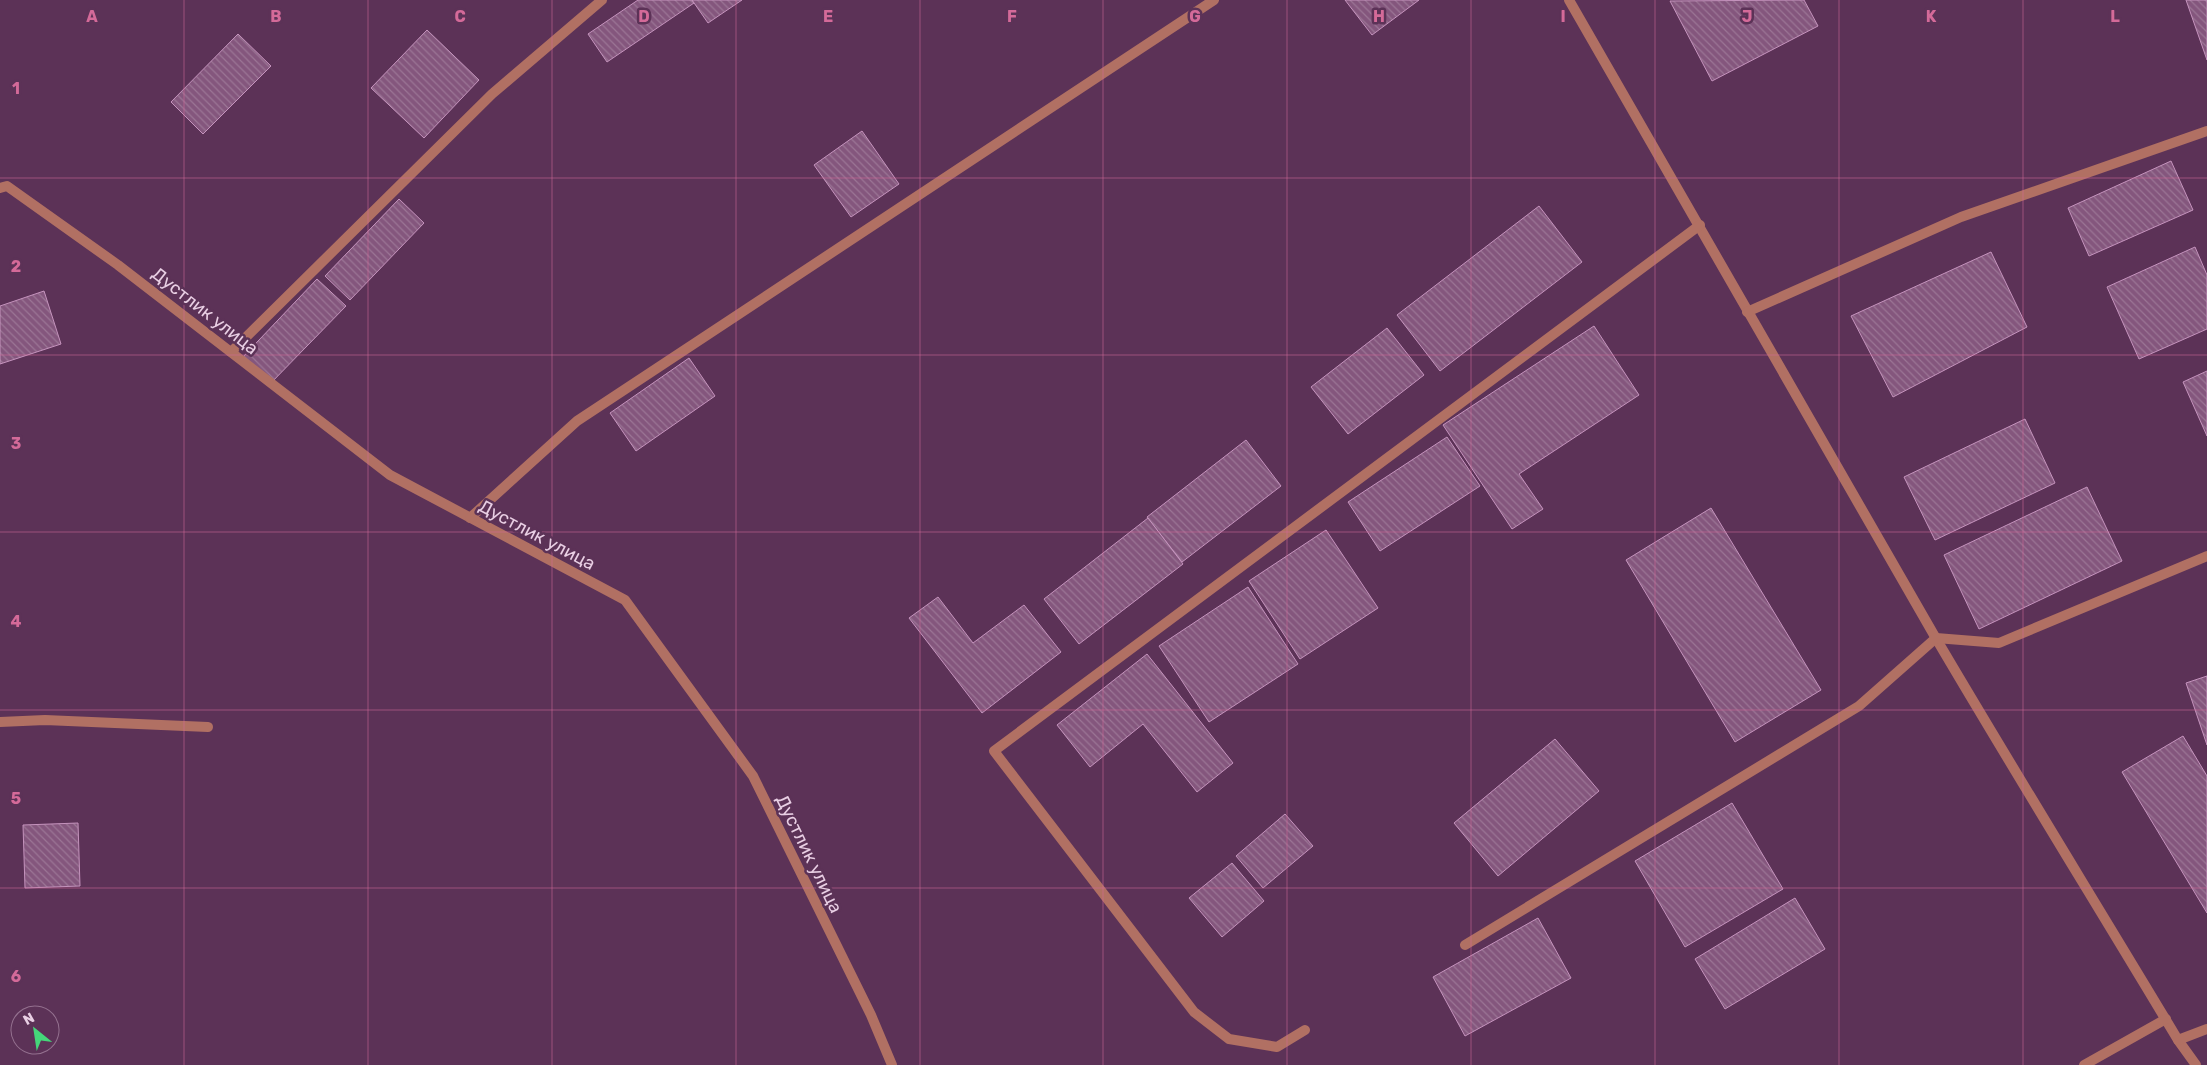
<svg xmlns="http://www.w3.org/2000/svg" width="2207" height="1065" viewBox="0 0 2207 1065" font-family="Rubik,sans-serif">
<defs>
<pattern id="building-back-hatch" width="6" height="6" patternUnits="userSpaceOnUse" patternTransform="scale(1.25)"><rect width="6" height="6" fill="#84567d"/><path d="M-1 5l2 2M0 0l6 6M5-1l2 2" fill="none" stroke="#9b7595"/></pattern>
</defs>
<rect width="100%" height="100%" fill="#5c3257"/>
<!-- building -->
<g fill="url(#building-back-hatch)" stroke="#c593bd">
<polygon points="638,0 692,0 694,3 607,62 588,34"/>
<polygon points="692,0 742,0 708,23"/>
<polygon points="1345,0 1419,0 1372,35"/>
<polygon points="1804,0 1818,26 1712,81 1670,1"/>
<polygon points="2186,0 2207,0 2207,60"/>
<polygon points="427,30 479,80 424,138 371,88"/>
<polygon points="238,34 271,66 203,134 171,102"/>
<polygon points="862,131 899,184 851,217 814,165"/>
<polygon points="2171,161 2193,210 2089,256 2068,208"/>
<polygon points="399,199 424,223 350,300 325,276"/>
<polygon points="1539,206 1582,262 1440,371 1397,315"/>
<polygon points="2195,247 2207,275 2207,329 2139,359 2107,287"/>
<polygon points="1991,252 2027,327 1893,397 1851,316"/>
<polygon points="317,279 346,306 268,386 240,360"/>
<polygon points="44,291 61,344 0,364 0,306"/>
<polygon points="1594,326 1639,395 1519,474 1543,509 1512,529 1443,425"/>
<polygon points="1387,328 1424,375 1348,434 1311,387"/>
<polygon points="689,358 715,396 636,451 610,413"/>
<polygon points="2207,371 2207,436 2183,382"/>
<polygon points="2025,419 2055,483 1935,540 1904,477"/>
<polygon points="1447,437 1480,486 1380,551 1348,502"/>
<polygon points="1246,440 1281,486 1182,562 1147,517"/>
<polygon points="2087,487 2122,561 1979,629 1944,555"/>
<polygon points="1711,508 1821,690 1735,742 1626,560"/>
<polygon points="1148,518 1183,564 1079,644 1044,599"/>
<polygon points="1326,530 1378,608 1300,659 1249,581"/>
<polygon points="1248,587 1298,664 1209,722 1159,646"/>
<polygon points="938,597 973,643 1024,605 1061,652 982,713 909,618"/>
<polygon points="1147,654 1233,763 1197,792 1143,724 1090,767 1057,725"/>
<polygon points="2207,676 2207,745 2186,683"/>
<polygon points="2183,736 2207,776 2207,913 2122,772"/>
<polygon points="1555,739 1599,791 1498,876 1454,823"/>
<polygon points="1732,803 1783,889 1685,947 1635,861"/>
<polygon points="1285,814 1313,846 1263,888 1236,856"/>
<polygon points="78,823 80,886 25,888 23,825"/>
<polygon points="1232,863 1264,901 1222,937 1189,898"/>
<polygon points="1795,898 1825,949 1725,1009 1695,959"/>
<polygon points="1538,918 1571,978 1465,1036 1433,977"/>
</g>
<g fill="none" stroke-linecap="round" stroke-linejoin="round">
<!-- minor -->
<g stroke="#b17063" stroke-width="10">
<path d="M1569 0C1692 211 1811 424 1934 635 2014 771 2097 905 2178 1040L2196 1065"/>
<polyline points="0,188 7,186 118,265 390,475 625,600 753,776 871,1015 892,1065"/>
<polyline points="1747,312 1961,217 2207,131"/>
<polyline points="231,352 492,94 602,0"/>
<polyline points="470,518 577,421 1214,0"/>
<polyline points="0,722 45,720 208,727"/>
<polyline points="1465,945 1859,706 1936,638 1999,643 2207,556"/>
<polyline points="1305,1030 1277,1047 1229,1039 1194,1012 994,751 1700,225"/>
<polyline points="2178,1040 2207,1029"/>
<polyline points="2084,1065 2166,1019"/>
</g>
</g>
<!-- grid -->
<path fill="none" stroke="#d46a99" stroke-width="1" stroke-opacity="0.55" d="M184 0V1065M368 0V1065M552 0V1065M736 0V1065M920 0V1065M1103 0V1065M1287 0V1065M1471 0V1065M1655 0V1065M1839 0V1065M2023 0V1065M0 178H2207M0 355H2207M0 532H2207M0 710H2207M0 888H2207"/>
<g text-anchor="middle" stroke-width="5" stroke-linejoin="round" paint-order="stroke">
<!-- street labels -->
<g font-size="18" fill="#e9cfe4" stroke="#5c3257">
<text transform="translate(205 311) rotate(38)" y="6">Дустлик улица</text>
<text transform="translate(537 535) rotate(28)" y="6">Дустлик улица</text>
<text transform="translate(809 854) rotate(64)" y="6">Дустлик улица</text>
</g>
</g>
<g font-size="16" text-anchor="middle" font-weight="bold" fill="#d46a99" stroke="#5c3257" stroke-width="5" stroke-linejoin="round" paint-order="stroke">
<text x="92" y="22">A</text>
<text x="276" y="22">B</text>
<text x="460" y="22">C</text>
<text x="644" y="22">D</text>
<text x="828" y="22">E</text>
<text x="1012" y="22">F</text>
<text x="1195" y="22">G</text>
<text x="1379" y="22">H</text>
<text x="1563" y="22">I</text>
<text x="1747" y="22">J</text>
<text x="1931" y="22">K</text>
<text x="2115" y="22">L</text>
<text x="16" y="94">1</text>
<text x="16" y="272">2</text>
<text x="16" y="449">3</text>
<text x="16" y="627">4</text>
<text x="16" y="804">5</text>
<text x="16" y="982">6</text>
</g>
<!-- north arrow -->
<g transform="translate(35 1030) rotate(330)"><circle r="24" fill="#5c3257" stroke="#94718f"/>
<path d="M0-4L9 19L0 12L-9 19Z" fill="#45d77a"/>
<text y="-8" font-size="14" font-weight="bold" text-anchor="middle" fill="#e9cfe4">N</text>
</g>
</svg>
